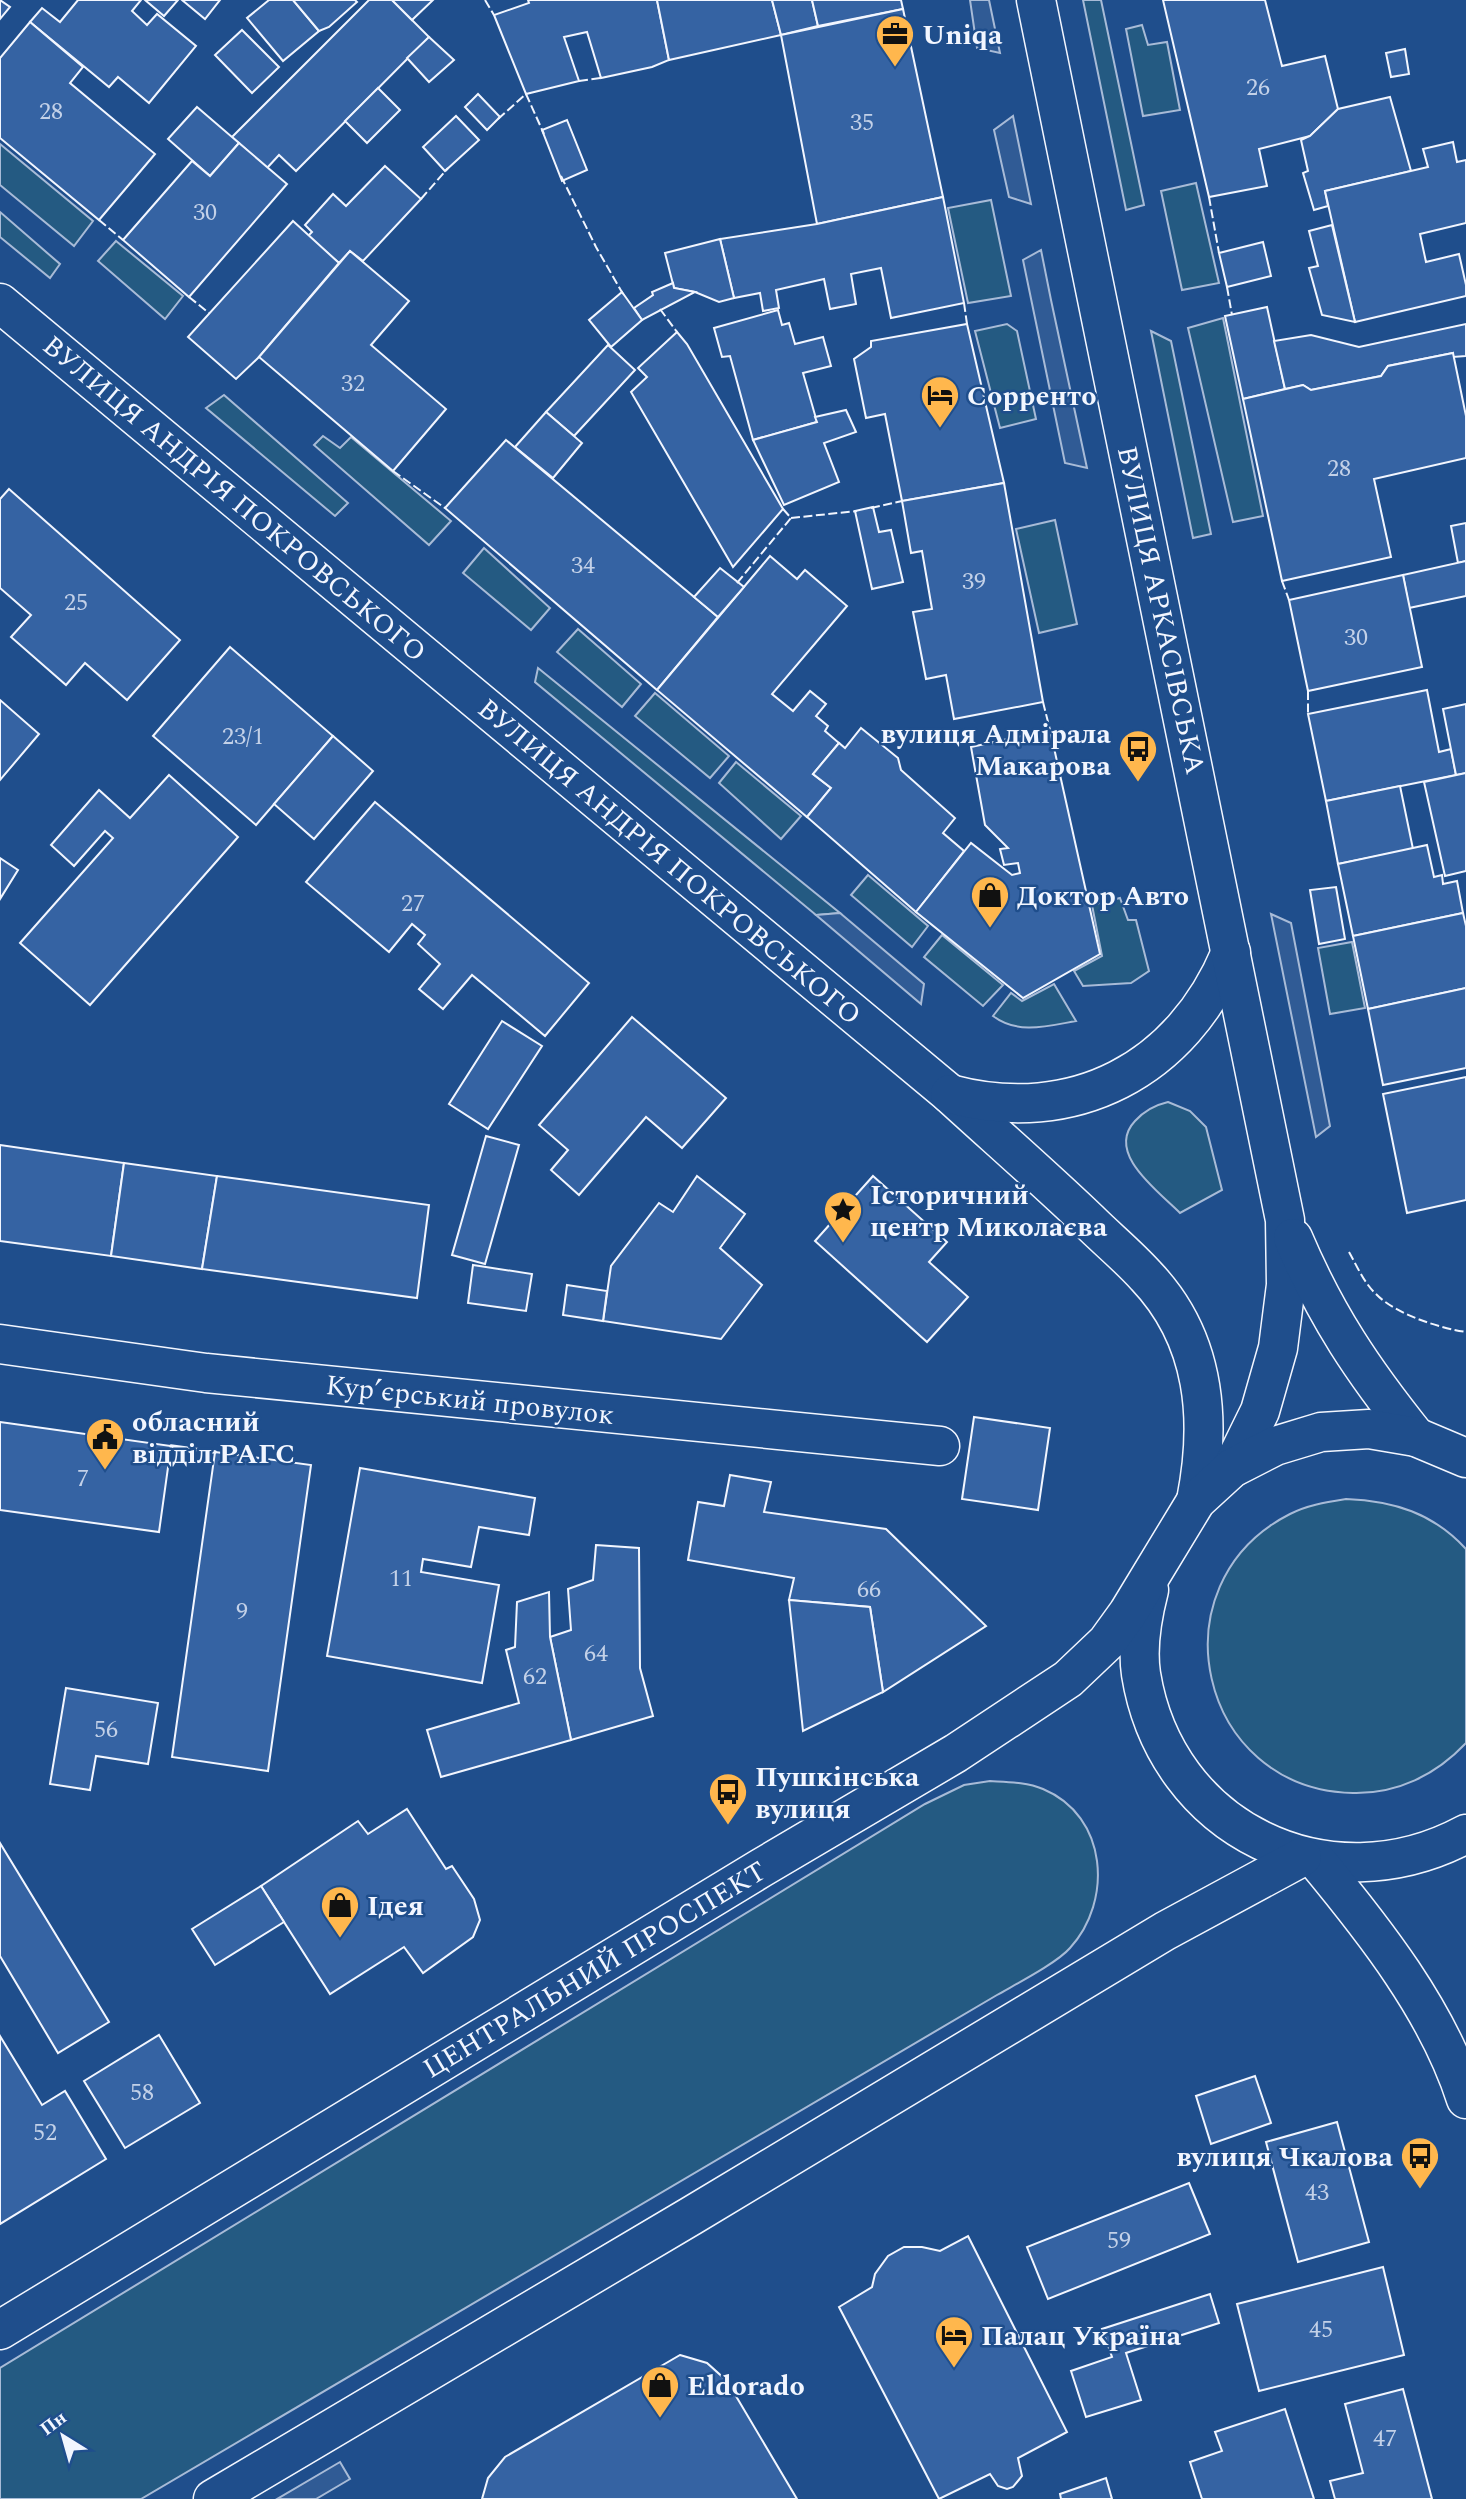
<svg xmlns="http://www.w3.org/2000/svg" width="1466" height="2499" viewBox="0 0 1466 2499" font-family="Spectral,serif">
<rect width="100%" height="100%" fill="#1f4e8c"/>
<!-- green -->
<g fill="#245a82" stroke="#a8bbd7" stroke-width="2">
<polygon points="1083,0 1101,0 1144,205 1126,210"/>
<polygon points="1142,25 1148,45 1167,42 1180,110 1143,116 1126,29"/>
<polygon points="0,144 93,221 74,246 0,185"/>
<polygon points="1196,183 1219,283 1182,290 1161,191"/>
<polygon points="991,200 1011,296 968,303 948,208"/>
<polygon points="0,212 60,264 50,278 0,237"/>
<polygon points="116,241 183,296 165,319 98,261"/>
<polygon points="1223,318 1263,516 1233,522 1188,328"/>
<polygon points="1007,324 1017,331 1036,419 1000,428 975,331"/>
<polygon points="1151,331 1171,341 1211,534 1193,538"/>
<polygon points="224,395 348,503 335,516 206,408"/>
<polygon points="323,436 340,448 351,437 451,521 429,545 314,445"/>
<polygon points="1055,520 1077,624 1039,633 1016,529"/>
<polygon points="484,548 550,608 531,630 463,573"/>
<polygon points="578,629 641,684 622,707 557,652"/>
<polygon points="538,668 840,913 816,915 535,682"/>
<polygon points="655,693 729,756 710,778 635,716"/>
<polygon points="736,762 801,816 781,839 719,783"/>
<polygon points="868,875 928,926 912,947 851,895"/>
<polygon points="1120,898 1128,920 1136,920 1149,971 1131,983 1083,986 1074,971 1102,956 1092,905"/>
<polygon points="942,935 1003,985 983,1006 924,957"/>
<polygon points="1352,942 1365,1008 1330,1014 1318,948"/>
<path d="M1054 984 1076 1021C1048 1026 1018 1035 993 1016L1011 993 1022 1001Z"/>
<path d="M1168 1102 1190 1111 1206 1127 1222 1190 1180 1213C1158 1191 1105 1153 1135 1121 1144 1111 1155 1105 1168 1102Z"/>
<path d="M1346 1499C1394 1501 1433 1513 1466 1549V1743C1436 1775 1397 1794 1353 1793 1198 1790 1152 1584 1290 1514 1307 1505 1327 1502 1346 1499Z"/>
<path d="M990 1781C1007 1782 1027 1782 1043 1789 1108 1816 1113 1901 1070 1948 1057 1963 1016 1984 997 1995L141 2499H0V2368L925 1804 964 1785Z"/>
</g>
<!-- parking -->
<g fill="#305b95" stroke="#a8bbd7" stroke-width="2">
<polygon points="970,0 989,0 1000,53 977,48"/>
<polygon points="1013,116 1031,204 1009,197 994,130"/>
<polygon points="1041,250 1051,300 1087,468 1065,463 1023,260"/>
<polygon points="840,913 924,984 921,1004 816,915"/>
<polygon points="1271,914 1291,923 1330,1126 1316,1137"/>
<polygon points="340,2462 350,2479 316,2499 277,2499"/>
</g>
<!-- building -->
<g fill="#3563a3" stroke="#f2f6ff" stroke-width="2">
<polygon points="0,0 10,7 0,19"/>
<polygon points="78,0 141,0 132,11 147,25 157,14 196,46 149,103 118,77 109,87 30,22 42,8 60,22"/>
<polygon points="145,0 178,0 164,16"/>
<polygon points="182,0 220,0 205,19"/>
<polygon points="269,0 293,0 319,31 283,61 247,18"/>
<polygon points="293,0 355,0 357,2 329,27 319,31"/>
<polygon points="369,0 392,0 429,37 296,171 279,155 267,168 232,137"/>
<polygon points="392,0 433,0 412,20"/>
<polygon points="528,0 657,0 669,60 652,67 601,78 587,32 564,37 579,81 526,94 494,15 529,3"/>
<polygon points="657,0 772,0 781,35 669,60"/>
<polygon points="772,0 812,0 818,26 781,35"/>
<polygon points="812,0 901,0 903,9 818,26"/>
<polygon points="1163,0 1265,0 1282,66 1325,56 1338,109 1310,136 1259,149 1267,186 1209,197"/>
<polygon points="903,9 943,197 817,224 781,35"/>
<polygon points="30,22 83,67 70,83 155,154 99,220 0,138 0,58"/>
<polygon points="242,30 279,67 252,93 215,55"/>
<polygon points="429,37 454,60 429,82 407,58"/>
<polygon points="1405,49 1409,74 1391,77 1386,53"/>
<polygon points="378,88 400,110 367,143 345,121"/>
<polygon points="478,94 500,117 487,130 465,107"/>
<polygon points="1390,97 1411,171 1325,191 1328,206 1314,210 1303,173 1308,171 1301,140 1310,136 1338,109"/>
<polygon points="197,107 239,143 210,176 168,139"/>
<polygon points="456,116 479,140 445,171 423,147"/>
<polygon points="567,120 587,170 562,181 542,130"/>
<polygon points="1453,142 1457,162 1466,160 1466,223 1420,234 1426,262 1459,254 1466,285 1466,296 1355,322 1325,191 1428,167 1423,149"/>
<polygon points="239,143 287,184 189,297 123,240 192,161 210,176"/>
<polygon points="385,166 421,199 363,261 350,251 339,263 308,236 312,232 305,225 333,194 346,206"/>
<polygon points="943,197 964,303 891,318 881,268 851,274 856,304 830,309 824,279 776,290 779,308 763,311 760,293 734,298 720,239 817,224"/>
<polygon points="293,221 339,263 259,357 236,379 188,337"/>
<polygon points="1332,225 1355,322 1322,315 1309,268 1318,266 1309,231"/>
<polygon points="720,239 734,298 719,302 695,292 674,288 665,253"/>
<polygon points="1263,242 1271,276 1227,287 1219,253"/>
<polygon points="350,251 409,301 371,345 446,409 393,471 259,357"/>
<polygon points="673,283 674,288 695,292 642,320 634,308 653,295 652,292"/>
<polygon points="622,292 642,320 611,347 589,320"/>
<polygon points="1267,307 1285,389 1243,399 1225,316"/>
<polygon points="778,310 782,325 789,323 795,344 823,337 831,366 803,373 817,422 753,440 730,356 722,357 714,328"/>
<polygon points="967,324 1004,483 902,501 885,414 866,418 854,359 871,347 871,341"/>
<polygon points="1466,324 1466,356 1453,357 1453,353 1388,366 1381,376 1311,390 1303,385 1285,389 1274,341 1311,335 1359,347"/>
<polygon points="677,332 687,344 783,509 733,567 631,392 647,377 638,368"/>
<polygon points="608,345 635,370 574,436 546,412"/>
<polygon points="1453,353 1466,416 1466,458 1374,479 1391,557 1282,581 1243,399 1303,385 1311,390 1381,376 1388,366"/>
<polygon points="846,410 856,432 824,443 839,482 784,505 753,440 817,422 815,417"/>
<polygon points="546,412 582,443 553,478 515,447"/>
<polygon points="506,440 718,617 657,690 445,508"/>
<polygon points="1004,483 1043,702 954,719 946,675 926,679 913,612 932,609 922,551 911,553 902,501"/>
<polygon points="9,489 180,640 127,700 85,663 66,685 11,637 31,615 0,588 0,499"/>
<polygon points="873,507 879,532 891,530 903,582 872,589 855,511"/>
<polygon points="1466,523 1466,561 1458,563 1451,526"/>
<polygon points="770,556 797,579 805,570 847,606 772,694 793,711 810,691 826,704 816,716 828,726 825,731 839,743 813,774 831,788 807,817 657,690"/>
<polygon points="1466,561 1466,596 1409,608 1403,575"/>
<polygon points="720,568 744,587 718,617 694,597"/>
<polygon points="1403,575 1422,667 1308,691 1289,600"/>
<polygon points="230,647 333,736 256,825 153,736"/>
<polygon points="1427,690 1439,752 1451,749 1456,775 1326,801 1308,714"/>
<polygon points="0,700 39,734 0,780"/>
<polygon points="1466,704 1466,773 1456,775 1443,709"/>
<polygon points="861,728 898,758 901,770 955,818 943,833 964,851 916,912 807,817 831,788 813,774 839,743 845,748"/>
<polygon points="1050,730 1100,954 1023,998 916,912 971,843 1012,875 1020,873 1018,863 1004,865 1000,849 1008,848 985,825 971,747"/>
<polygon points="333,736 373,771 314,839 274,804"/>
<polygon points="1466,773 1466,871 1445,876 1424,782"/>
<polygon points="169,775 238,837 90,1005 20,943 113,838 105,831 74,866 51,845 99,790 130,818"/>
<polygon points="1400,786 1413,849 1338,864 1326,801"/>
<polygon points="375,802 589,983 545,1036 472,975 443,1009 419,989 440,964 418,944 425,935 412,924 389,952 306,882"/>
<polygon points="1427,845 1434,877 1442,875 1443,884 1457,881 1463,913 1353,936 1338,864"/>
<polygon points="0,858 18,870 0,899"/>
<polygon points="1336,887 1345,939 1319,944 1310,890"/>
<polygon points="1463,913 1466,926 1466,988 1368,1009 1353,936"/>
<polygon points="1466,988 1466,1068 1383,1085 1368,1009"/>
<polygon points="632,1017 726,1098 682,1148 646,1117 579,1195 551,1170 568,1150 539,1125"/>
<polygon points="502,1021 542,1046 488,1129 449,1104"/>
<polygon points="1466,1077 1466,1200 1407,1213 1383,1094"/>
<polygon points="486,1136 519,1145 485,1264 452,1255"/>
<polygon points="0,1145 124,1163 111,1256 0,1241"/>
<polygon points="124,1163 217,1176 202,1269 111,1256"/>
<polygon points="217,1176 429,1205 417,1298 202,1269"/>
<polygon points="697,1176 745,1214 720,1248 762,1285 721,1339 603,1321 611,1266 659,1203 673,1212"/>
<polygon points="873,1176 947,1242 929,1262 968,1297 927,1342 815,1241"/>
<polygon points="473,1265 532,1274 526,1311 468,1303"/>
<polygon points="567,1285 607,1291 603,1321 563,1315"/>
<polygon points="974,1417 1050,1428 1038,1510 962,1499"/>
<polygon points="0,1422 171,1446 159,1532 0,1510"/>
<polygon points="215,1452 311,1465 268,1771 172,1757"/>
<polygon points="360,1468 535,1498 529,1535 479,1527 471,1567 423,1559 421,1572 499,1585 482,1683 327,1656"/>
<polygon points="730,1475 771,1482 764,1512 886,1529 986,1626 883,1692 870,1607 789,1600 794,1578 688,1560 698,1502 724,1506"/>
<polygon points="596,1545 639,1548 640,1668 653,1716 571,1740 550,1637 571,1630 568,1589 593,1580"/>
<polygon points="549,1592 550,1637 571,1740 441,1777 427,1730 519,1703 506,1650 515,1647 517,1602"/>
<polygon points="789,1600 870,1607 883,1692 803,1731"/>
<polygon points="66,1688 158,1703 148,1764 96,1756 90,1790 50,1784"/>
<polygon points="407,1809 446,1869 452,1866 474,1899 480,1920 473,1937 423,1973 404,1947 330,1994 261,1886 358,1821 368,1834"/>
<polygon points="0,1843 109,2022 58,2053 0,1956"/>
<polygon points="261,1886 284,1922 215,1965 192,1929"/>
<polygon points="159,2035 200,2103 125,2148 84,2081"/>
<polygon points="0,2036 42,2105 65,2091 106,2159 0,2224"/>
<polygon points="1255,2076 1271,2123 1211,2144 1196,2096"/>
<polygon points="1337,2122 1369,2242 1298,2262 1266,2142"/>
<polygon points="1189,2183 1210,2234 1048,2299 1027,2247"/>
<polygon points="968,2236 1067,2432 1018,2458 1022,2476 1013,2487 1007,2489 998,2486 990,2474 939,2499 839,2307 872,2287 875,2274 888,2256 904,2247 922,2247 940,2251"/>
<polygon points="1383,2267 1404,2355 1259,2391 1237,2304"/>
<polygon points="1210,2294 1219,2323 1126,2353 1141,2400 1086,2417 1071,2371 1112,2357 1102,2329"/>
<polygon points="680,2355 707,2363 727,2381 797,2499 482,2499 488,2478 505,2457"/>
<polygon points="1403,2389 1432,2499 1335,2499 1330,2481 1363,2473 1345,2404"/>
<polygon points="1285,2409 1314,2499 1202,2499 1190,2462 1222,2451 1215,2432"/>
<polygon points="1106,2478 1112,2499 1061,2499 1060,2494"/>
</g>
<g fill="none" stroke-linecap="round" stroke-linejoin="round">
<!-- minor casing -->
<g stroke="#f2f6ff" stroke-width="41">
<g id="minor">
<path d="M0 303 950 1094C996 1136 1043 1177 1088 1220 1107 1239 1128 1256 1146 1276 1206 1339 1212 1420 1196 1501"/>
<path d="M950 1094C1074 1127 1182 1070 1231 952"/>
<polyline points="0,1344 206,1373 940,1446"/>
</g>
</g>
<!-- major casing -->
<g stroke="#f2f6ff" stroke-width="41">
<g id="major">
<polyline points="1036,0 1285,1220 1286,1285 1278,1348 1260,1411 1232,1468"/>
<path d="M1293 1238C1326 1316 1363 1371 1416 1437"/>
<path d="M1149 1590C1142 1617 1137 1647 1141 1674 1166 1830 1328 1908 1466 1834"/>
<path d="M1316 1860C1374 1930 1438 2011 1466 2099"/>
<polyline points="0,2330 761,1868 956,1753 1068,1679 1107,1642 1128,1613 1196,1501 1232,1468 1275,1446 1321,1432 1369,1429 1416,1437 1466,1458"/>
<polyline points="213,2499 691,2216 1165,1931 1302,1857"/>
</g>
</g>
<!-- minor -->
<use href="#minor" stroke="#1f4e8c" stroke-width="38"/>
<!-- major -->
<use href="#major" stroke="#1f4e8c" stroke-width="38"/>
<!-- fence -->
<g stroke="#f2f6ff" stroke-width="2" stroke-dasharray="9 3.5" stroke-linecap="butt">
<polyline points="485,0 494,15"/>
<polyline points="579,81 601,78"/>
<polyline points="498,119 526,94 544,134"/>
<polyline points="561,176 596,247 623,294"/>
<polyline points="1209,197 1219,253"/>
<polyline points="421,199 448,168"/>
<polyline points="99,220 123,240"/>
<polyline points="1227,287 1232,315"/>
<polyline points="189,297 209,313"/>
<polyline points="964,303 967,324"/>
<polyline points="660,309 677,332"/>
<polyline points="393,471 445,508"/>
<polyline points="871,508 902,501"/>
<polyline points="791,518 857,511"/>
<polyline points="1282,581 1289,600"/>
<polyline points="737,583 791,518 783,509"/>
<polyline points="1308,691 1308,714"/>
<polyline points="1043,702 1050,730"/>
<path d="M1349 1252C1357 1266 1364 1283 1376 1294 1395 1314 1439 1328 1466 1332"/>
</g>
<!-- wall -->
<polyline stroke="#f2f6ff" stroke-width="3.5" points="171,1446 215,1452"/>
</g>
<!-- icons -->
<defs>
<g id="office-pin" transform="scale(2.0125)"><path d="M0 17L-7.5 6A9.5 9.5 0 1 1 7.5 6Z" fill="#ffb74d" stroke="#1f4e8c"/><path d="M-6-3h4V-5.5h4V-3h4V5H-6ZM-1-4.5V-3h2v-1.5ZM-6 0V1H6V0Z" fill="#111"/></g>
<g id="hotel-pin" transform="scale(2.0125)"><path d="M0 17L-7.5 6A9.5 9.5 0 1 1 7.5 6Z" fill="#ffb74d" stroke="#1f4e8c"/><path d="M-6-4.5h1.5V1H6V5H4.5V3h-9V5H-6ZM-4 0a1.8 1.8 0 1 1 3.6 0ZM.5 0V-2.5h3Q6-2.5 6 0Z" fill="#111"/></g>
<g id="bus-pin" transform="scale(2.0125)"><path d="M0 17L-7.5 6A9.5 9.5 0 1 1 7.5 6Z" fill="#ffb74d" stroke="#1f4e8c"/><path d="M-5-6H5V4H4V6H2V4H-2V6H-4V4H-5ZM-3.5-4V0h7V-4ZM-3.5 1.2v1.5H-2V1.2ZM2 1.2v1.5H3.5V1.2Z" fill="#111"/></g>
<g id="shop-pin" transform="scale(2.0125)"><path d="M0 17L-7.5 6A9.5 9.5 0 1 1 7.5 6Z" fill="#ffb74d" stroke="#1f4e8c"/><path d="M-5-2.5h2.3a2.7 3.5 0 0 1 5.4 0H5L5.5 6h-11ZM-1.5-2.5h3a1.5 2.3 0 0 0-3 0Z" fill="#111"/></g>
<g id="sight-pin" transform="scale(2.0125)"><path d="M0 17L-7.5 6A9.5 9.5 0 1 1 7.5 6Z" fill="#ffb74d" stroke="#1f4e8c"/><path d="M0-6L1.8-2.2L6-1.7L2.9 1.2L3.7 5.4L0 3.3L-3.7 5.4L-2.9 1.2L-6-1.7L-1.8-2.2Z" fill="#111"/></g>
<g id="civic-pin" transform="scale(2.0125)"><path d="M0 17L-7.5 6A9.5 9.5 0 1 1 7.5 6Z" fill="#ffb74d" stroke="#1f4e8c"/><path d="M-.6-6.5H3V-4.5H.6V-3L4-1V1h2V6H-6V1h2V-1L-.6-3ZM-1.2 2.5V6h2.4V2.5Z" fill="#111"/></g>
</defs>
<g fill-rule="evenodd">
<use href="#office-pin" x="895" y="34"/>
<use href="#hotel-pin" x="940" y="395"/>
<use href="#bus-pin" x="1138" y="749"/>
<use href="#shop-pin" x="990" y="895"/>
<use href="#sight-pin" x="843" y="1210"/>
<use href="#civic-pin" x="105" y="1437"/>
<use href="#bus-pin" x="728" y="1792"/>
<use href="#shop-pin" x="340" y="1905"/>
<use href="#bus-pin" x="1420" y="2156"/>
<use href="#hotel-pin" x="954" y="2335"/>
<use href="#shop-pin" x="660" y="2385"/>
</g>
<g text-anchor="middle" stroke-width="5" stroke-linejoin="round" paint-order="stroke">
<!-- number labels -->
<g font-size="24" fill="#c3d1e8">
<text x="1258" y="95">26</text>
<text x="51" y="119">28</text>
<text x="862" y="130">35</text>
<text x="205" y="220">30</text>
<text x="353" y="391">32</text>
<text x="1339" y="476">28</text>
<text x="583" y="573">34</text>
<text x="974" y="589">39</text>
<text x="76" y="610">25</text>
<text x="1356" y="645">30</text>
<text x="243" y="744">23/1</text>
<text x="413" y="911">27</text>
<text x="83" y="1486">7</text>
<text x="401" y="1586">11</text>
<text x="869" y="1597">66</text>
<text x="242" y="1619">9</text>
<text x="596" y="1661">64</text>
<text x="535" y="1684">62</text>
<text x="106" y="1737">56</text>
<text x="142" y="2100">58</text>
<text x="45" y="2140">52</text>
<text x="1317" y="2200">43</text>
<text x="1119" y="2248">59</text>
<text x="1321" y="2337">45</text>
<text x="1385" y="2446">47</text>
</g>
<!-- poi labels -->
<g font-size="28" font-weight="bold" fill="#f2f6ff" stroke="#1f4e8c" text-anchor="start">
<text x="922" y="44">Uniqa</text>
<text x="967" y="405">Сорренто</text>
<text x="1111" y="743" text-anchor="end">вулиця Адмірала<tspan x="1111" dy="32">Макарова</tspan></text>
<text x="1017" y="905">Доктор Авто</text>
<text x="870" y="1204">Історичний<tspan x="870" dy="32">центр Миколаєва</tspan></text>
<text x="132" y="1431">обласний<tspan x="132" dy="32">відділ РАГС</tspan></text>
<text x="755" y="1786">Пушкінська<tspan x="755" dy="32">вулиця</tspan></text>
<text x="367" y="1915">Ідея</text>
<text x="1393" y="2166" text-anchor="end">вулиця Чкалова</text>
<text x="981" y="2345">Палац Україна</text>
<text x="687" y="2395">Eldorado</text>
</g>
<!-- street labels -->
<g font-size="28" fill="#f2f6ff" stroke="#1f4e8c">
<text transform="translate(235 498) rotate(40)" y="10">ВУЛИЦЯ АНДРІЯ ПОКРОВСЬКОГО</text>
<text transform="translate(1162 610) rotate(78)" y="10">ВУЛИЦЯ АРКАСІВСЬКА</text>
<text transform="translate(670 861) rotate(40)" y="10">ВУЛИЦЯ АНДРІЯ ПОКРОВСЬКОГО</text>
<text transform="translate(470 1399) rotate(6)" y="10">Курʼєрський провулок</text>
<text transform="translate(594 1969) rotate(-31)" y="10">ЦЕНТРАЛЬНИЙ ПРОСПЕКТ</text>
</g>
</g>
<!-- north arrow -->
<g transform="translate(63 2436) rotate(323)" stroke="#1f4e8c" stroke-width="5" paint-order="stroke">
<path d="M0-5L12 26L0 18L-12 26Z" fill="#f2f6ff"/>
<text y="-10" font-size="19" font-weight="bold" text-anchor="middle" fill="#f2f6ff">Пн</text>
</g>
</svg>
